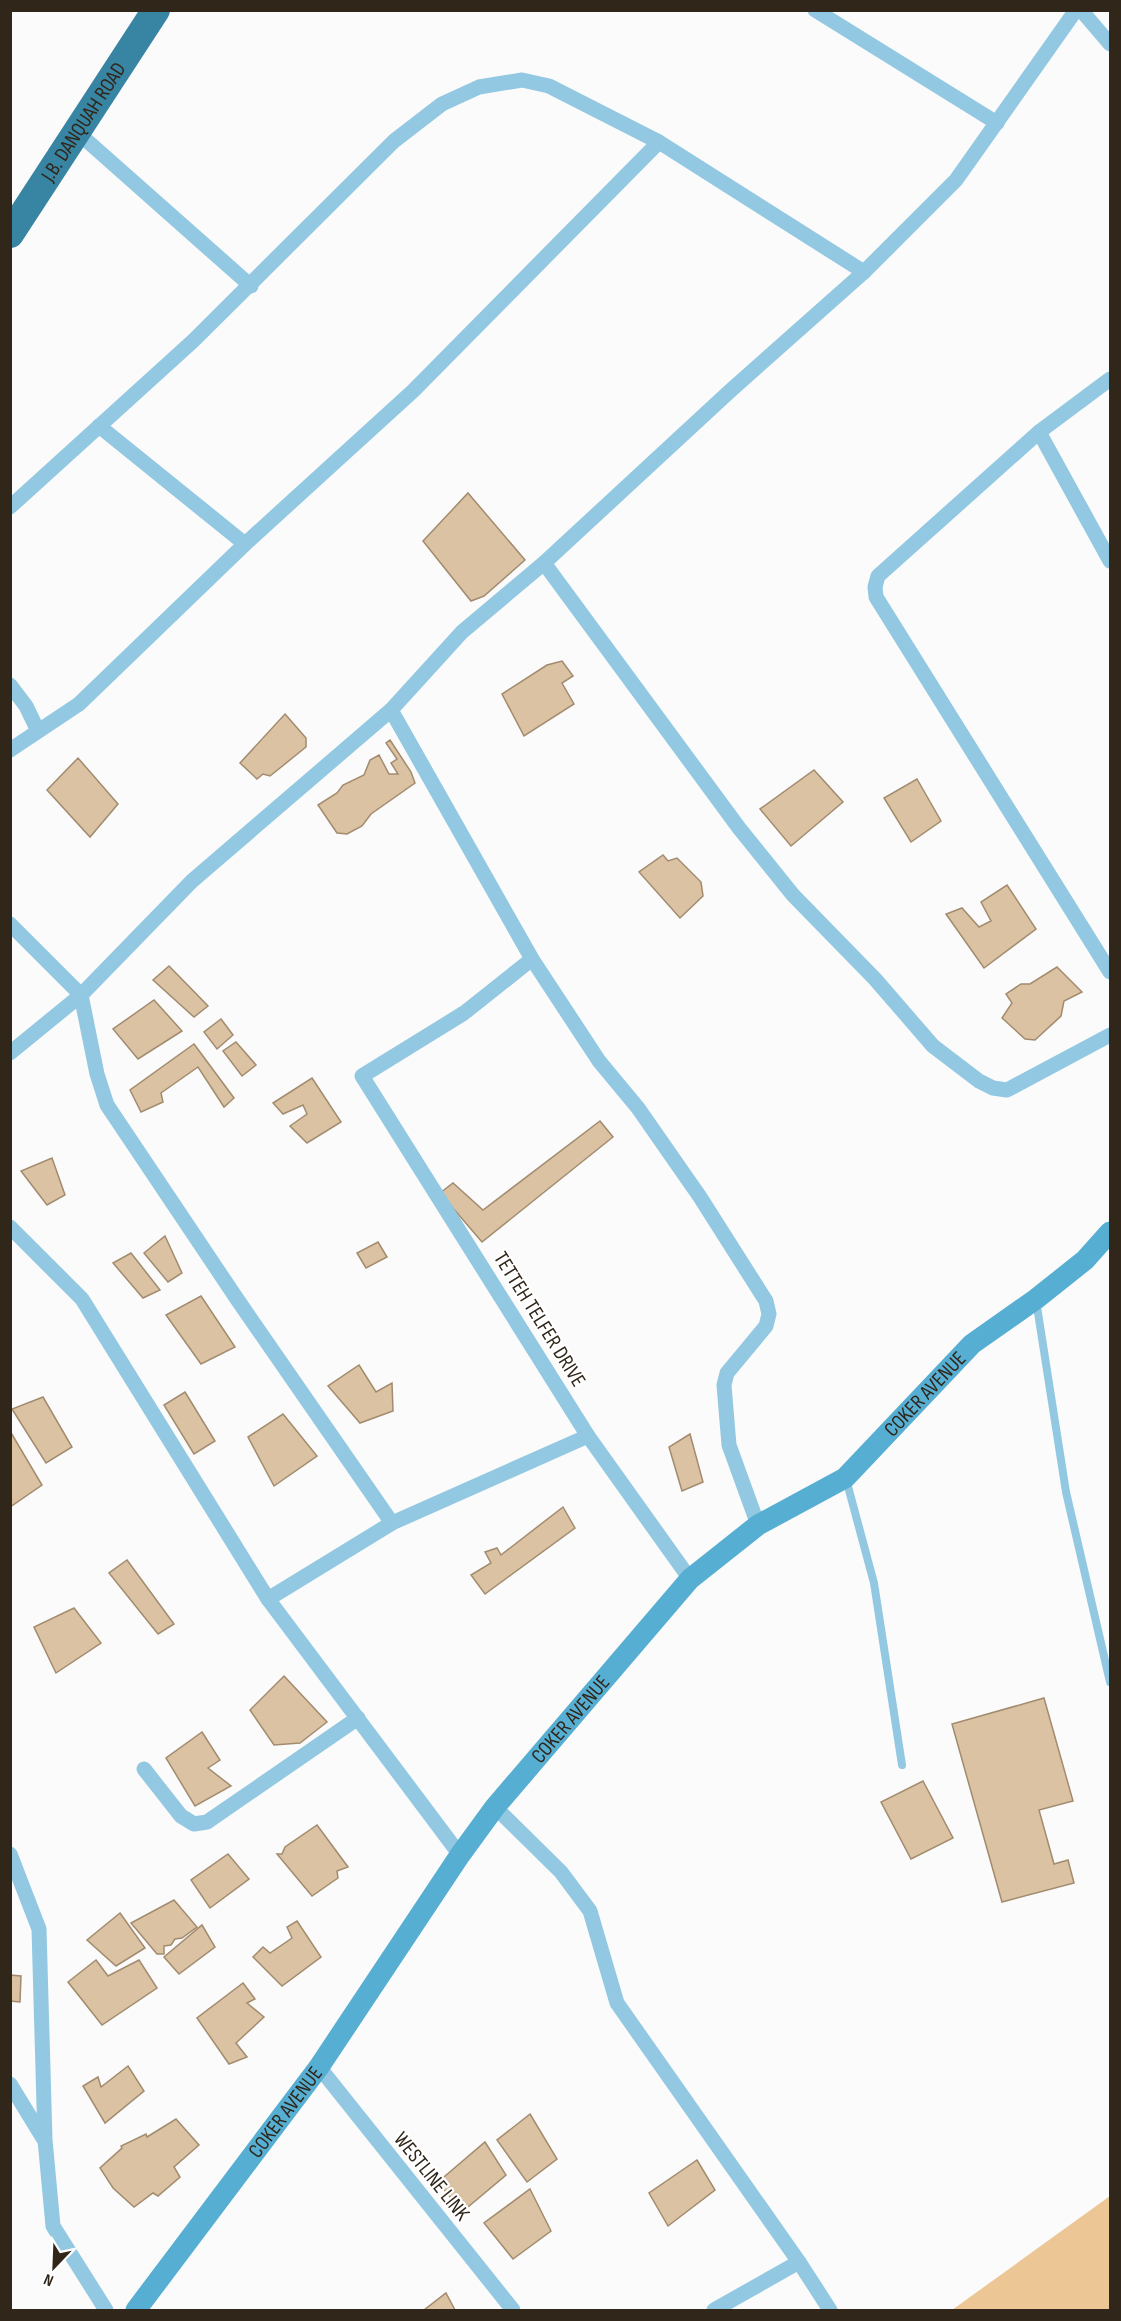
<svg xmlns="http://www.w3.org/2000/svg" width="1121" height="2321" viewBox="0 0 1121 2321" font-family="'Sofia Sans Condensed',sans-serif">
<rect width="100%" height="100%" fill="#fbfbfb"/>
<!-- green -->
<polygon fill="#ecc695" points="1110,2196 1110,2310 952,2310"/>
<!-- building -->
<g fill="#dac2a3" stroke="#a28b6e" stroke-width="1.5">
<polygon points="468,493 525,560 484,596 471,601 423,541"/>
<polygon points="562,661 573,676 562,683 574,704 524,736 502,694 547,665"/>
<polygon points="285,714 306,738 306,747 270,776 263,774 257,779 240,763"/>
<polygon points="390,740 411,772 415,783 371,814 362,826 347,834 337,833 318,805 337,793 343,785 364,775 370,760 379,755 389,774 398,774 391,763 397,759 386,743"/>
<polygon points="78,758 118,804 90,837 47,790"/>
<polygon points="814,770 843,802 791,846 760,809"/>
<polygon points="917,779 941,821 911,842 884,798"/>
<polygon points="663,855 668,861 677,858 701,882 703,896 680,918 639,872"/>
<polygon points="1007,885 1036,929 984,968 946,914 962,908 979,927 991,921 981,902"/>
<polygon points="169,966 208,1006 194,1017 153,980"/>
<polygon points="1057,967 1082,992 1064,1001 1061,1016 1035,1040 1025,1039 1002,1018 1012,1003 1006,994 1021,984 1030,984"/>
<polygon points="154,1000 182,1031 138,1059 113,1029"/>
<polygon points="221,1019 233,1035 217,1049 204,1032"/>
<polygon points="236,1042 256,1065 242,1076 223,1051"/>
<polygon points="194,1044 234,1098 224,1107 198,1067 161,1093 163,1102 141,1112 130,1090"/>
<polygon points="312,1078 341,1122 307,1143 290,1126 307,1114 303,1105 283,1114 273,1103"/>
<polygon points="600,1121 613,1137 482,1242 440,1193 453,1183 483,1210"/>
<polygon points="52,1158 65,1195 47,1205 21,1171"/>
<polygon points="165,1236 182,1273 168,1282 144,1253"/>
<polygon points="378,1242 387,1257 366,1268 357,1253"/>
<polygon points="131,1253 160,1290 143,1298 113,1263"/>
<polygon points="201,1296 235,1347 201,1364 166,1315"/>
<polygon points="359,1365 376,1392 392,1383 393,1411 360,1423 328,1386"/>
<polygon points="185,1392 215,1441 194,1454 164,1405"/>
<polygon points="43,1397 72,1447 46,1463 12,1409"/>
<polygon points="283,1414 317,1456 274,1486 248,1437"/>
<polygon points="10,1431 42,1485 10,1507"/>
<polygon points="690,1434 703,1482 682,1491 669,1447"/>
<polygon points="563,1507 575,1528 485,1594 471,1575 491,1563 485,1552 497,1548 501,1555"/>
<polygon points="127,1560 174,1624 158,1634 109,1573"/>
<polygon points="74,1608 101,1643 56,1673 34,1627"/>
<polygon points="284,1676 327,1722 300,1743 274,1745 250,1710"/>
<polygon points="1044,1698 1073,1801 1039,1810 1054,1864 1068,1860 1074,1883 1002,1902 952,1724"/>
<polygon points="202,1732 220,1760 208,1768 231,1786 195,1806 166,1758"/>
<polygon points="923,1781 953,1838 911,1859 881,1802"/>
<polygon points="317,1825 348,1867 337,1871 338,1878 312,1896 277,1854 282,1854 285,1847"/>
<polygon points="228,1854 249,1879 210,1908 191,1880"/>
<polygon points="174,1900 197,1927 182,1938 175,1939 171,1945 164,1946 164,1954 157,1954 131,1923"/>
<polygon points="120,1913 145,1948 116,1966 87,1940"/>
<polygon points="297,1921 321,1957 282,1986 253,1957 263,1947 270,1953 292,1938 287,1927"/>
<polygon points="202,1925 215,1947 179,1974 164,1957"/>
<polygon points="96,1960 108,1976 139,1960 157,1988 102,2025 68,1982"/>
<polygon points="10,1975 21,1976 20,2002 10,2001"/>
<polygon points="243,1983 255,1999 247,2003 264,2017 236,2043 247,2057 229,2064 197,2018"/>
<polygon points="128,2066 144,2091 105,2123 83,2086 98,2077 101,2087"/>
<polygon points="530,2114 557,2159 527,2182 497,2140"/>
<polygon points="176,2119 199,2145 174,2167 180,2177 158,2196 153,2193 134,2207 113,2188 100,2168 122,2148 121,2146 146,2134 147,2137"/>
<polygon points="485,2142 506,2175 462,2212 438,2182"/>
<polygon points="697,2160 715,2190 668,2226 649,2193"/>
<polygon points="530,2189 551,2231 513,2259 484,2223"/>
<polygon points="446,2293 455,2310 424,2310"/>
</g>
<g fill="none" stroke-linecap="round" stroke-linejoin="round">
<!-- lane -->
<g stroke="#92c8e1" stroke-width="8">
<polyline points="1036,1300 1066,1492 1110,1682"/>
<polyline points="846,1479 874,1583 902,1765"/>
</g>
<!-- street -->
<g stroke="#92c8e1" stroke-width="15">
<polyline points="815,10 997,123"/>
<polyline points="1081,10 1110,44"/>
<polyline points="76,131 251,286"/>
<polyline points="1110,379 1039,432 878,576 875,587 876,597 1110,972"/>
<polyline points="99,426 245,544"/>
<polyline points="1039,432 1110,561"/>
<polyline points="10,507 193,341 394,141 442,104 479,87 522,80 549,86 659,142 864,272"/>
<polyline points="544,563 739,828 793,895 875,979 933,1046 979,1081 993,1088 1007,1090 1110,1035"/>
<polyline points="10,685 26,706 38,731"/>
<polyline points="391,710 532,959 464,1013 362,1076 588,1436 690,1579"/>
<polyline points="10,750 79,704 245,544 413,391 659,142"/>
<polyline points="10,924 81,995 97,1074 107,1105 237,1299 392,1523 588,1436"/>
<polyline points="532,959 599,1061 638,1108 700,1197 766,1301 769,1314 766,1326 727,1373 724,1385 729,1445 758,1525"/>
<polyline points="10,1053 81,995 192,881 391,710 462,632 544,563 730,391 864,272 956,180 1076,10"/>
<polyline points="10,1227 82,1299 268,1599 460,1855"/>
<polyline points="268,1599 392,1523"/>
<polyline points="144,1769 181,1816 194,1824 207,1822 358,1718"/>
<polyline points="495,1807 561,1872 590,1911 617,2003 799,2262"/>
<polyline points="10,1854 39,1929 45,2140 53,2226 106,2310"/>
<polyline points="319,2067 513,2310"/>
<polyline points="10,2084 43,2138"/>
<polyline points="714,2310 799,2262 830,2310"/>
</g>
<!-- secondary -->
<path stroke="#56aed2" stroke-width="21" id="s1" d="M136 2310 319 2067 460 1855 495 1807 690 1579 758 1525 845 1478 972 1344 1036 1299 1085 1260 1110 1232"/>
<!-- highway -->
<path stroke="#3884a3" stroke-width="28" id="s2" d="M10 234 156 10"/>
</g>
<g text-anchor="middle" stroke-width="4.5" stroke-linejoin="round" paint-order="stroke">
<!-- street labels -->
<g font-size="21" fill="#30261a" stroke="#fff">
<text dy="7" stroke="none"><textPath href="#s2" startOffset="134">J.B. DANQUAH ROAD</textPath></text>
<text transform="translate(540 1319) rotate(58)" y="7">TETTEH TELFER DRIVE</text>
<text dy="7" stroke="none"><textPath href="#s1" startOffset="1220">COKER AVENUE</textPath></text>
<text dy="7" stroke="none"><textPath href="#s1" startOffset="734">COKER AVENUE</textPath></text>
<text dy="7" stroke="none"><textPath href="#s1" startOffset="248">COKER AVENUE</textPath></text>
<text transform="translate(432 2176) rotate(51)" y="7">WESTLINE LINK</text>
</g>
</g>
<!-- border -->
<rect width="1121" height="2321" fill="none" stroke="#30261a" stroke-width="24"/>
<!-- north arrow -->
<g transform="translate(54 2267) rotate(203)" stroke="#ffffff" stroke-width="4.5" paint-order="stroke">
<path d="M0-4.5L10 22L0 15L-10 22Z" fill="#30261a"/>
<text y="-9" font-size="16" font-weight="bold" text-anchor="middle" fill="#30261a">N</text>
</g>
</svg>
